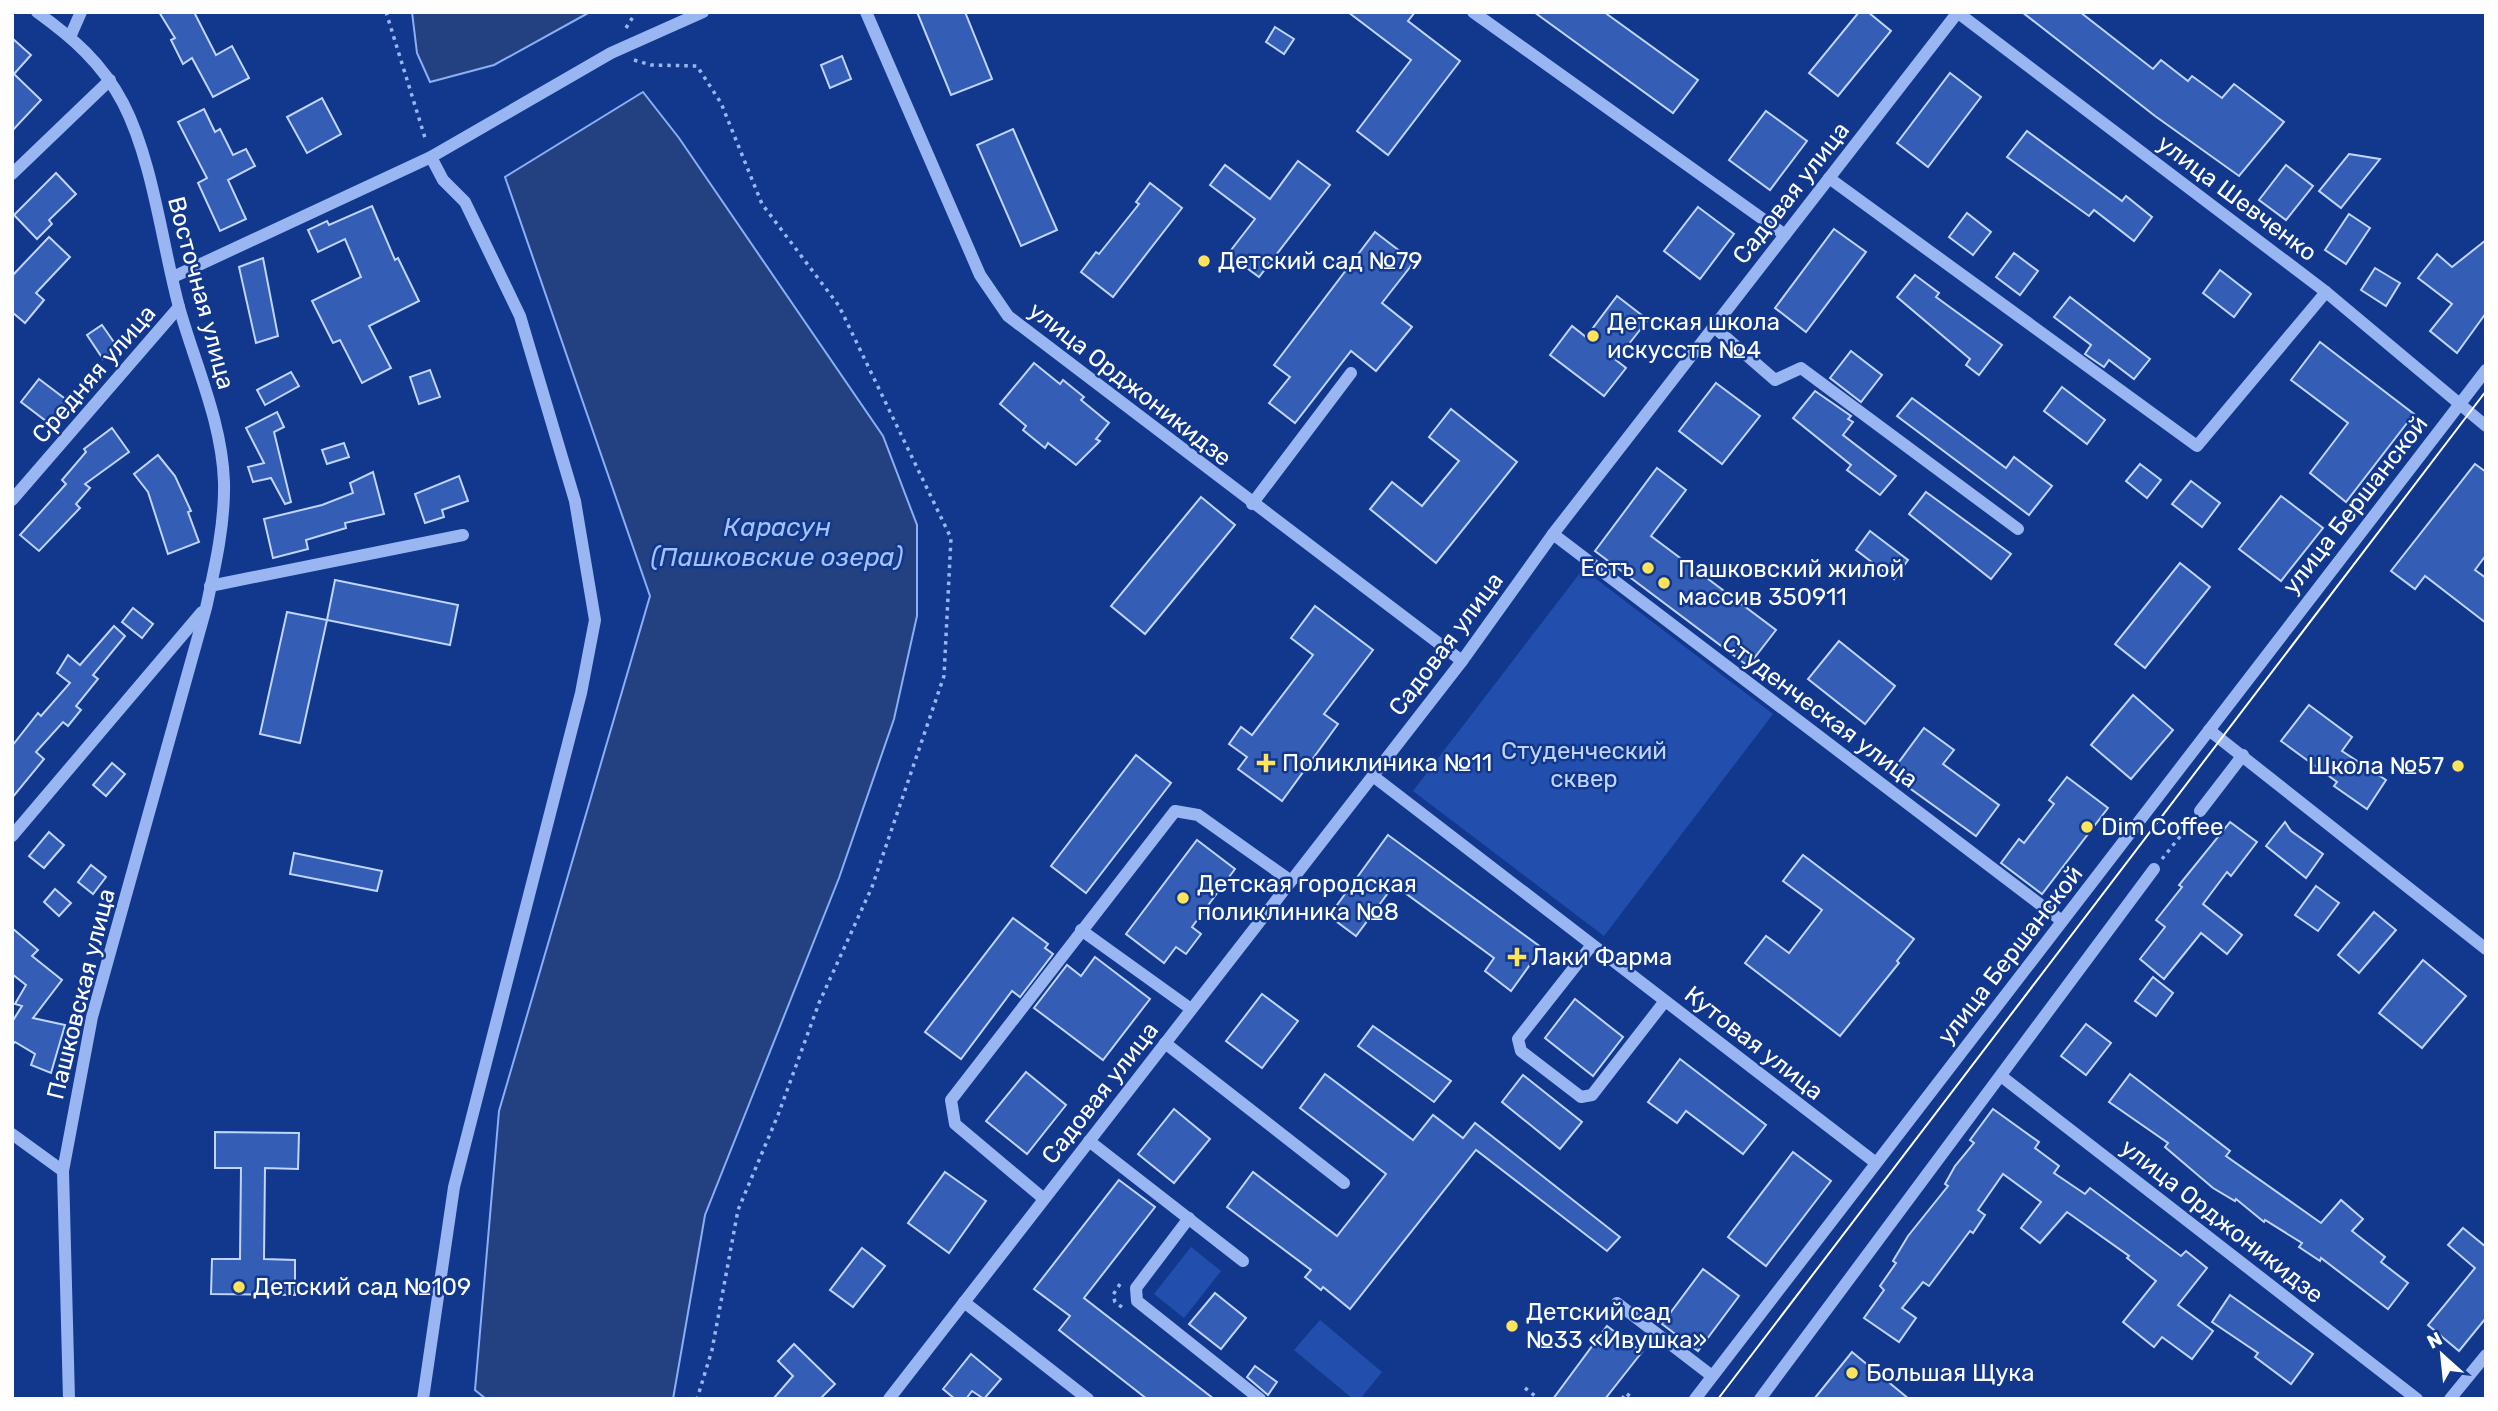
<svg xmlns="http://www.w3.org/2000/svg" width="2498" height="1411" viewBox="0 0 2498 1411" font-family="Rubik,sans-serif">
<rect width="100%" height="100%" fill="#11388d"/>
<!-- green -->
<g fill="#224fad">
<polygon points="1583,569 1773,714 1604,936 1413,791"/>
<polygon points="1191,1247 1221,1271 1184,1318 1154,1294"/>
<polygon points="1320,1320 1382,1372 1360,1399 1353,1399 1294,1350"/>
</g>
<!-- water -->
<g fill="#234080" stroke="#8aaff6" stroke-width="2">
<polygon points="412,12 590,12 494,65 430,82 417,53"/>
<polygon points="643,92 679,138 883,436 917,525 917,616 894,719 839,878 705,1215 673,1399 486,1399 475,1390 499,1111 650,596 505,177"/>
</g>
<!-- building -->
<g fill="#345eb5" stroke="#c0d4fd" stroke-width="2">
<polygon points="159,12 194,12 216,55 232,46 249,78 213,97 192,58 183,64 171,40 175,38"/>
<polygon points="917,12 965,12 992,79 951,95"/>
<polygon points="1348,12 1415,12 1408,21 1460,61 1388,155 1357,131 1411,60"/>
<polygon points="1534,12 1604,12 1698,80 1673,113"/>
<polygon points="1859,12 1868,12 1891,31 1838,96 1809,73"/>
<polygon points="2022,12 2080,12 2153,69 2161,60 2188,81 2192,76 2222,98 2234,84 2284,122 2239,176 2155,116"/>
<polygon points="1275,27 1294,39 1284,54 1266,42"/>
<polygon points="12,38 31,55 14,74 41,100 12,131"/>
<polygon points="842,56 851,79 830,88 821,65"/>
<polygon points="1950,73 1981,97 1928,167 1897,143"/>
<polygon points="322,98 341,134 307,153 287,117"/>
<polygon points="204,109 215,132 220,129 233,155 246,149 255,166 228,180 246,219 220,231 198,183 207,178 178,122"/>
<polygon points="1766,111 1807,141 1770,190 1729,160"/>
<polygon points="1013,129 1057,230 1021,246 977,145"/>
<polygon points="2027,131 2122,201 2126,196 2152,217 2134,241 2094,210 2089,216 2007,157"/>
<polygon points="2349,154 2380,159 2341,208 2319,191"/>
<polygon points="1298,161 1330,185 1259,277 1228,254 1255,219 1210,185 1225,165 1270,199"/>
<polygon points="2286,165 2313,186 2286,220 2259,200"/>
<polygon points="56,173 76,194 49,220 52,224 37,239 14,215"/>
<polygon points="1150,183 1182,208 1113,297 1081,272 1096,252 1099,254 1139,204 1136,202"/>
<polygon points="372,206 395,260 398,258 419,301 369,326 391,368 362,383 340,340 333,343 312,301 361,277 345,239 318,252 308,230 327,221 329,225"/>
<polygon points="1698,207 1734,234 1700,279 1664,251"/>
<polygon points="1967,213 1991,232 1973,255 1949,237"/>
<polygon points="2349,214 2370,228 2346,264 2325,250"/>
<polygon points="1834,229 1866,252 1806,332 1775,308"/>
<polygon points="1375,232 1414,262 1382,303 1412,327 1376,371 1351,351 1295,423 1269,403 1290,377 1274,365"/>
<polygon points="49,237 70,257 36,293 44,300 25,323 12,312 12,276"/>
<polygon points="2486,240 2486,313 2457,353 2430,331 2452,304 2418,278 2437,254 2452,267"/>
<polygon points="2014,253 2038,271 2020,295 1996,277"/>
<polygon points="263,258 278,336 256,343 239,267"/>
<polygon points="2375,268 2400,283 2386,306 2361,290"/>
<polygon points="2220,270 2251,294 2234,317 2203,293"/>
<polygon points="1915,275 1939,293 1936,297 2002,345 1979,375 1966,365 1970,359 1897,297"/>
<polygon points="1617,296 1648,320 1616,360 1626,368 1604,396 1550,355 1572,326 1586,337"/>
<polygon points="2070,297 2150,359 2134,379 2109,360 2104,367 2085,354 2091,345 2054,317"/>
<polygon points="102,325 118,348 103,359 87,335"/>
<polygon points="2320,342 2414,414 2346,502 2310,473 2348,423 2291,380"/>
<polygon points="1851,351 1882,375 1861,402 1830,378"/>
<polygon points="1034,363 1060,384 1063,380 1084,397 1081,400 1109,423 1096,439 1100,441 1076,465 1048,443 1045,448 1023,430 1026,426 1000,404"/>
<polygon points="430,370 440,397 419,404 410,377"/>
<polygon points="291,372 299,386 265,405 257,390"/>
<polygon points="39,379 68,401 50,424 21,402"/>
<polygon points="1716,383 1760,416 1722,464 1679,431"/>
<polygon points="2062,387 2105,420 2087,444 2044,411"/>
<polygon points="1815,391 1851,416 1848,419 1853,422 1843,435 1896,476 1880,495 1847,470 1851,465 1793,418"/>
<polygon points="1912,398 2006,468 2014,457 2052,486 2029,515 1897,416"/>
<polygon points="1451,409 1517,462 1436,563 1370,509 1392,482 1422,506 1459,461 1429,437"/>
<polygon points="277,412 284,427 274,432 291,502 285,504 271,478 253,482 248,467 264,463 246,428"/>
<polygon points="112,428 129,452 85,484 90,488 76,504 80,508 39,551 20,535 66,484 62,480 86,452 84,449"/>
<polygon points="344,443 349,457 327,464 322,450"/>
<polygon points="158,455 175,476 191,511 188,512 199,542 168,554 148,492 134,474"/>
<polygon points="2140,464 2161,480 2147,498 2126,481"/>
<polygon points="2475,464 2486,472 2486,555 2475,570 2486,578 2486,623 2425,576 2415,589 2391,571"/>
<polygon points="1657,468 1686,490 1651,536 1776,630 1748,666 1595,551"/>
<polygon points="373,472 384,514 345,523 346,528 306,540 308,549 273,558 264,519 322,505 353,493 350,483"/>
<polygon points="459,476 468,501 442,510 444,517 425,523 415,494"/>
<polygon points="2191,481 2220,503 2202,527 2172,504"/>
<polygon points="1926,492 2011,554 1991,579 1909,514"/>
<polygon points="2281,496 2323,528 2281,581 2239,549"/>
<polygon points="1201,497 1235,525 1145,634 1111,606"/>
<polygon points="1870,531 1908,560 1894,579 1856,550"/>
<polygon points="2180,563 2210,587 2145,668 2115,644"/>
<polygon points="335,580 458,605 450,645 327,620"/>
<polygon points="1315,606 1373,650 1324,714 1338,724 1282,801 1238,769 1247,757 1229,744 1241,727 1252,735 1313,655 1291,638"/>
<polygon points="133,608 153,624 142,638 122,622"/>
<polygon points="287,612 327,620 300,743 260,734"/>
<polygon points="114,626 125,636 93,675 98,679 76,706 81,710 68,726 63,722 36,752 44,759 12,798 12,746 38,713 41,716 70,683 57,673 68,655 80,665"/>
<polygon points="1839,641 1895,686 1865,724 1808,679"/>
<polygon points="2133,695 2173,730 2131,779 2091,745"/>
<polygon points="2309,705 2352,737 2342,751 2386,780 2367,809 2334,786 2337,782 2281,741"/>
<polygon points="1924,728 1954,750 1943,764 1999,805 1976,836 1890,774"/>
<polygon points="1136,755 1171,783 1086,893 1051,866"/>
<polygon points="112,763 125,774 106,796 93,785"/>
<polygon points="2067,777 2108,808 2042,894 2001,863 2019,839 2024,843 2054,804 2049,800"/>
<polygon points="2230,822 2257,842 2231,876 2227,872 2203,904 2242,935 2227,954 2201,933 2164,979 2140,959 2165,927 2156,920 2182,887 2179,885"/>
<polygon points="2285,822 2291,831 2323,854 2306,878 2266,846"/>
<polygon points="49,832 64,845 44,868 29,856"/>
<polygon points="1388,835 1542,948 1511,991 1485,971 1494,958 1394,885 1356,936 1329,916"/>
<polygon points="1197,840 1235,869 1192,927 1201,934 1186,954 1176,947 1164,963 1126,934"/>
<polygon points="294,853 382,871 377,891 290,874"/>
<polygon points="1803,855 1914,939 1897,961 1899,963 1840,1036 1745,963 1766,936 1789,953 1822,910 1783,881"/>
<polygon points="91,865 106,877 93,894 78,882"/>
<polygon points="2316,886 2339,903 2318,931 2295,915"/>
<polygon points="55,889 71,903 59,916 44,902"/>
<polygon points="2374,912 2396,930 2359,973 2338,955"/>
<polygon points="1013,918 1048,944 1045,948 1053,954 1020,997 1012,991 961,1059 925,1032"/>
<polygon points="12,928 38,950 32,956 62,980 33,1018 65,1025 51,1073 31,1065 35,1054 15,1042 12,1045 12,1022 22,1006 15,1004 26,985 12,974"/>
<polygon points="1095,957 1150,999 1103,1060 1034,1008 1067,965 1081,976"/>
<polygon points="2423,960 2466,996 2422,1048 2379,1013"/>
<polygon points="2153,977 2173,993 2156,1016 2135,1001"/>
<polygon points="1262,994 1298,1021 1262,1068 1226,1041"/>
<polygon points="1575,999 1623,1037 1593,1076 1545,1038"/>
<polygon points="2086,1024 2111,1043 2086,1075 2061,1056"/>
<polygon points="1373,1026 1451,1081 1434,1102 1358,1046"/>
<polygon points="1680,1059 1766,1125 1743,1154 1686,1111 1677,1123 1648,1102"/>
<polygon points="1026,1072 1066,1105 1027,1154 986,1121"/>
<polygon points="1325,1074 1413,1140 1433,1115 1463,1138 1475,1123 1620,1237 1607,1251 1476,1150 1350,1309 1323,1287 1321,1290 1305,1277 1311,1270 1227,1207 1253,1172 1337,1236 1386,1174 1300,1108"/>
<polygon points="2130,1074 2230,1151 2226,1156 2321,1223 2341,1200 2363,1219 2352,1231 2385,1257 2381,1262 2408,1283 2388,1309 2321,1258 2320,1261 2299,1247 2302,1243 2265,1220 2264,1222 2236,1199 2235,1201 2213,1188 2165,1147 2168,1143 2109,1102"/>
<polygon points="1523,1075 1582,1122 1560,1149 1502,1102"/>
<polygon points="1174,1109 1210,1139 1174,1183 1138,1154"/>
<polygon points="1993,1109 2039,1142 2035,1148 2059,1166 2054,1173 2085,1194 2090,1188 2181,1256 2186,1251 2207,1268 2178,1305 2213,1331 2192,1359 2162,1337 2154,1347 2123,1322 2156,1281 2127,1258 2129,1256 2067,1212 2040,1243 2021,1228 2041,1202 2003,1174 1978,1210 1985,1215 1973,1233 1970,1231 1929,1286 1923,1282 1902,1308 1916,1318 1899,1342 1864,1318 1884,1290 1880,1286 1896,1263 1893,1261 1908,1236 1948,1186 1945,1184 1955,1166 1974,1143 1970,1140"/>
<polygon points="215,1132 299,1133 298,1169 265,1168 264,1259 295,1260 295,1295 211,1294 212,1259 240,1259 241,1168 215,1168"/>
<polygon points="1793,1152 1831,1181 1766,1266 1728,1237"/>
<polygon points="945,1172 986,1201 949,1253 908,1223"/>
<polygon points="1119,1180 1155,1207 1084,1298 1214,1399 1147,1399 1059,1330 1070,1316 1034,1289"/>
<polygon points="2463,1228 2486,1247 2486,1318 2459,1351 2428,1325 2475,1268 2448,1245"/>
<polygon points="862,1248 885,1266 853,1307 830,1290"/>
<polygon points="1703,1269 1739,1296 1698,1351 1662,1324"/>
<polygon points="1215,1293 1246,1318 1221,1349 1189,1324"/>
<polygon points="2230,1295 2313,1354 2291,1384 2255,1357 2258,1353 2212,1322"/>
<polygon points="1607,1326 1642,1352 1605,1399 1553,1399"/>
<polygon points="794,1344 835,1384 820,1399 773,1399 793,1376 778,1361"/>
<polygon points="1852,1352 1909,1399 1814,1399"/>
<polygon points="971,1354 1001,1379 984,1399 972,1391 966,1399 955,1399 943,1389"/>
<polygon points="1255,1366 1277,1382 1268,1395 1247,1377"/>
</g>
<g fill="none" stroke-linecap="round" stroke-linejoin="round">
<!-- path -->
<g stroke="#99b6f2" stroke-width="3.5" stroke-dasharray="3.5 5" stroke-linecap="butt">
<polyline points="386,12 426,141"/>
<polyline points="626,28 636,12"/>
<polyline points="634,60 651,65 697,66 721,103 762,204 839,306 951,538 944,676 872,887 819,1003 778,1115 738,1210 712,1350 697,1399"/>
<polyline points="2162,859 2190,824"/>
<polyline points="1120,1284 1113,1295 1115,1302 1123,1308"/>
<polyline points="1525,1388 1539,1399"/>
<polyline points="1622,1399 1626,1393 1633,1399"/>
</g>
<!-- minor -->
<g stroke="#99b6f2" stroke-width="12">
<path d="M37 12C73 38 102 63 123 103 153 161 162 244 179 307 195 364 222 422 224 482 225 524 215 567 206 608L92 1017 63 1171 69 1399"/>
<polyline points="866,12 980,275 1008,316 1462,661"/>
<polyline points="1473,12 1785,235"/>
<polyline points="1957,12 2326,292 2486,426"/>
<polyline points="70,37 81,12"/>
<polyline points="12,174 110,80"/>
<polyline points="1829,178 2197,446 2326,292"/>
<polyline points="173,277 431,157 611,53 703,12"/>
<polyline points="1714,327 1775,380 1801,368 2018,529"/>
<polyline points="12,500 179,307"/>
<polyline points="1252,504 1351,373"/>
<polyline points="1553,534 2062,921"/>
<polyline points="210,586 463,535"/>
<polyline points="2209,730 2486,949"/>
<polyline points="1373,776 1876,1163"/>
<polyline points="2200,811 2243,755"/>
<polyline points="12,836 202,612"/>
<polyline points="1081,930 1191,1009"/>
<polyline points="1592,945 1518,1039 1521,1051 1581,1097 1592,1095 1665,1001"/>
<polyline points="1165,1043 1344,1183"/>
<polyline points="2001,1076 2417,1399"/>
<polyline points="12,1134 63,1171"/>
<polyline points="1089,1141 1243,1261"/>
<polyline points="1044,1199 955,1124 951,1100 1175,811 1198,815 1291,881"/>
<polyline points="1189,1218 1136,1288 1137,1301 1260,1399"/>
<polyline points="964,1302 1088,1399"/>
<polyline points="1617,1303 1712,1376"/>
<polyline points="423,1399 454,1187 581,693 595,620 575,501 520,316 465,202 443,180 431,157"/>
<polyline points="889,1399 1462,661 1553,534 1958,12"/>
<polyline points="1695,1399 2486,370"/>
<polyline points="1760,1399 2154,869"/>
<polyline points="2450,1399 2486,1355"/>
</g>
<!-- tram -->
<polyline stroke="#fff" stroke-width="2" points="1718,1399 2486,391"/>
</g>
<!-- markers -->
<g fill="#ffe35a" stroke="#11388d" stroke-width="2.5">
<circle cx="1204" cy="261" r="7"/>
<circle cx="1593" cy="336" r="7"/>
<circle cx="1648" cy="568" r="7"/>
<circle cx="1664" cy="583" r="7"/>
<path d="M1262.5 752.5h7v7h7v7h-7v7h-7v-7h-7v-7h7z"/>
<circle cx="2458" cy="766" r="7"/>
<circle cx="2087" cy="827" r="7"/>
<circle cx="1183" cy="898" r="7"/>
<path d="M1513.5 946.5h7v7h7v7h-7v7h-7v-7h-7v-7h7z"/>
<circle cx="239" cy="1287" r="7"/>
<circle cx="1512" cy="1326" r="7"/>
<circle cx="1852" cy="1373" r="7"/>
</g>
<g text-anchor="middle" stroke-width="5" stroke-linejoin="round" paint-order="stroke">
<!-- street labels -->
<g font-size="24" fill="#fff" stroke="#11388d">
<text transform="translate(1791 193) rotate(-52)" y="8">Садовая улица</text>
<text transform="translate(2237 198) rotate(37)" y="8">улица Шевченко</text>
<text transform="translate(201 293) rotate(75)" y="8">Восточная улица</text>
<text transform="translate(94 374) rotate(-49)" y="8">Средняя улица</text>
<text transform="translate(1130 384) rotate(38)" y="8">улица Орджоникидзе</text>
<text transform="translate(2355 505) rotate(-52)" y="8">улица Бершанской</text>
<text transform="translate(1446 644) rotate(-53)" y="8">Садовая улица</text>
<text transform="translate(1820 711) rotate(37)" y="8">Студенческая улица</text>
<text transform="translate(2010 955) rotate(-52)" y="8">улица Бершанской</text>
<text transform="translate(81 994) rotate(-76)" y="8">Пашковская улица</text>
<text transform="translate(1754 1043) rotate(38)" y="8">Кутовая улица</text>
<text transform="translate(1100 1093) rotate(-52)" y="8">Садовая улица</text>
<text transform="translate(2222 1221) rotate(38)" y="8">улица Орджоникидзе</text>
</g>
<!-- poi labels -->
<g font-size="24" fill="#fff" stroke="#11388d" text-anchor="start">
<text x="1218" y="269">Детский сад №79</text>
<text x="1607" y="330">Детская школа<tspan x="1607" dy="28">искусств №4</tspan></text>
<text x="1634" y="576" text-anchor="end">Естъ</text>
<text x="1678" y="577">Пашковский жилой<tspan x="1678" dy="28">массив 350911</tspan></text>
<text x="1282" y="771">Поликлиника №11</text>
<text x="2444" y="774" text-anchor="end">Школа №57</text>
<text x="2101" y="835">Dim Coffee</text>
<text x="1197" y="892">Детская городская<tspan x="1197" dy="28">поликлиника №8</tspan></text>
<text x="1531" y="965">Лаки Фарма</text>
<text x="253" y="1295">Детский сад №109</text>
<text x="1526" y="1320">Детский сад<tspan x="1526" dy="28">№33 «Ивушка»</tspan></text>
<text x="1866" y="1381">Большая Щука</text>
</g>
<!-- park labels -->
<g font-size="24" fill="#c0d4fd" stroke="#11388d">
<text x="1584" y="759">Студенческий<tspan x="1584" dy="28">сквер</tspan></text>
</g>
<!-- water labels -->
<g font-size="26" font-style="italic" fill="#a4c1f9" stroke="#11388d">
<text x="777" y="536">Карасун<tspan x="777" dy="30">(Пашковские озера)</tspan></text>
</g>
</g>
<!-- border -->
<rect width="2498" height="1411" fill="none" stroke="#ffffff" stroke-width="28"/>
<!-- north arrow -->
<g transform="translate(2442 1355) rotate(333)" stroke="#11388d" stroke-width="5" paint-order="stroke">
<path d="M0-5L12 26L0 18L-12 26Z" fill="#ffffff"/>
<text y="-10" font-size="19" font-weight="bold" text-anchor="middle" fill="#ffffff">N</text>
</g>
</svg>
